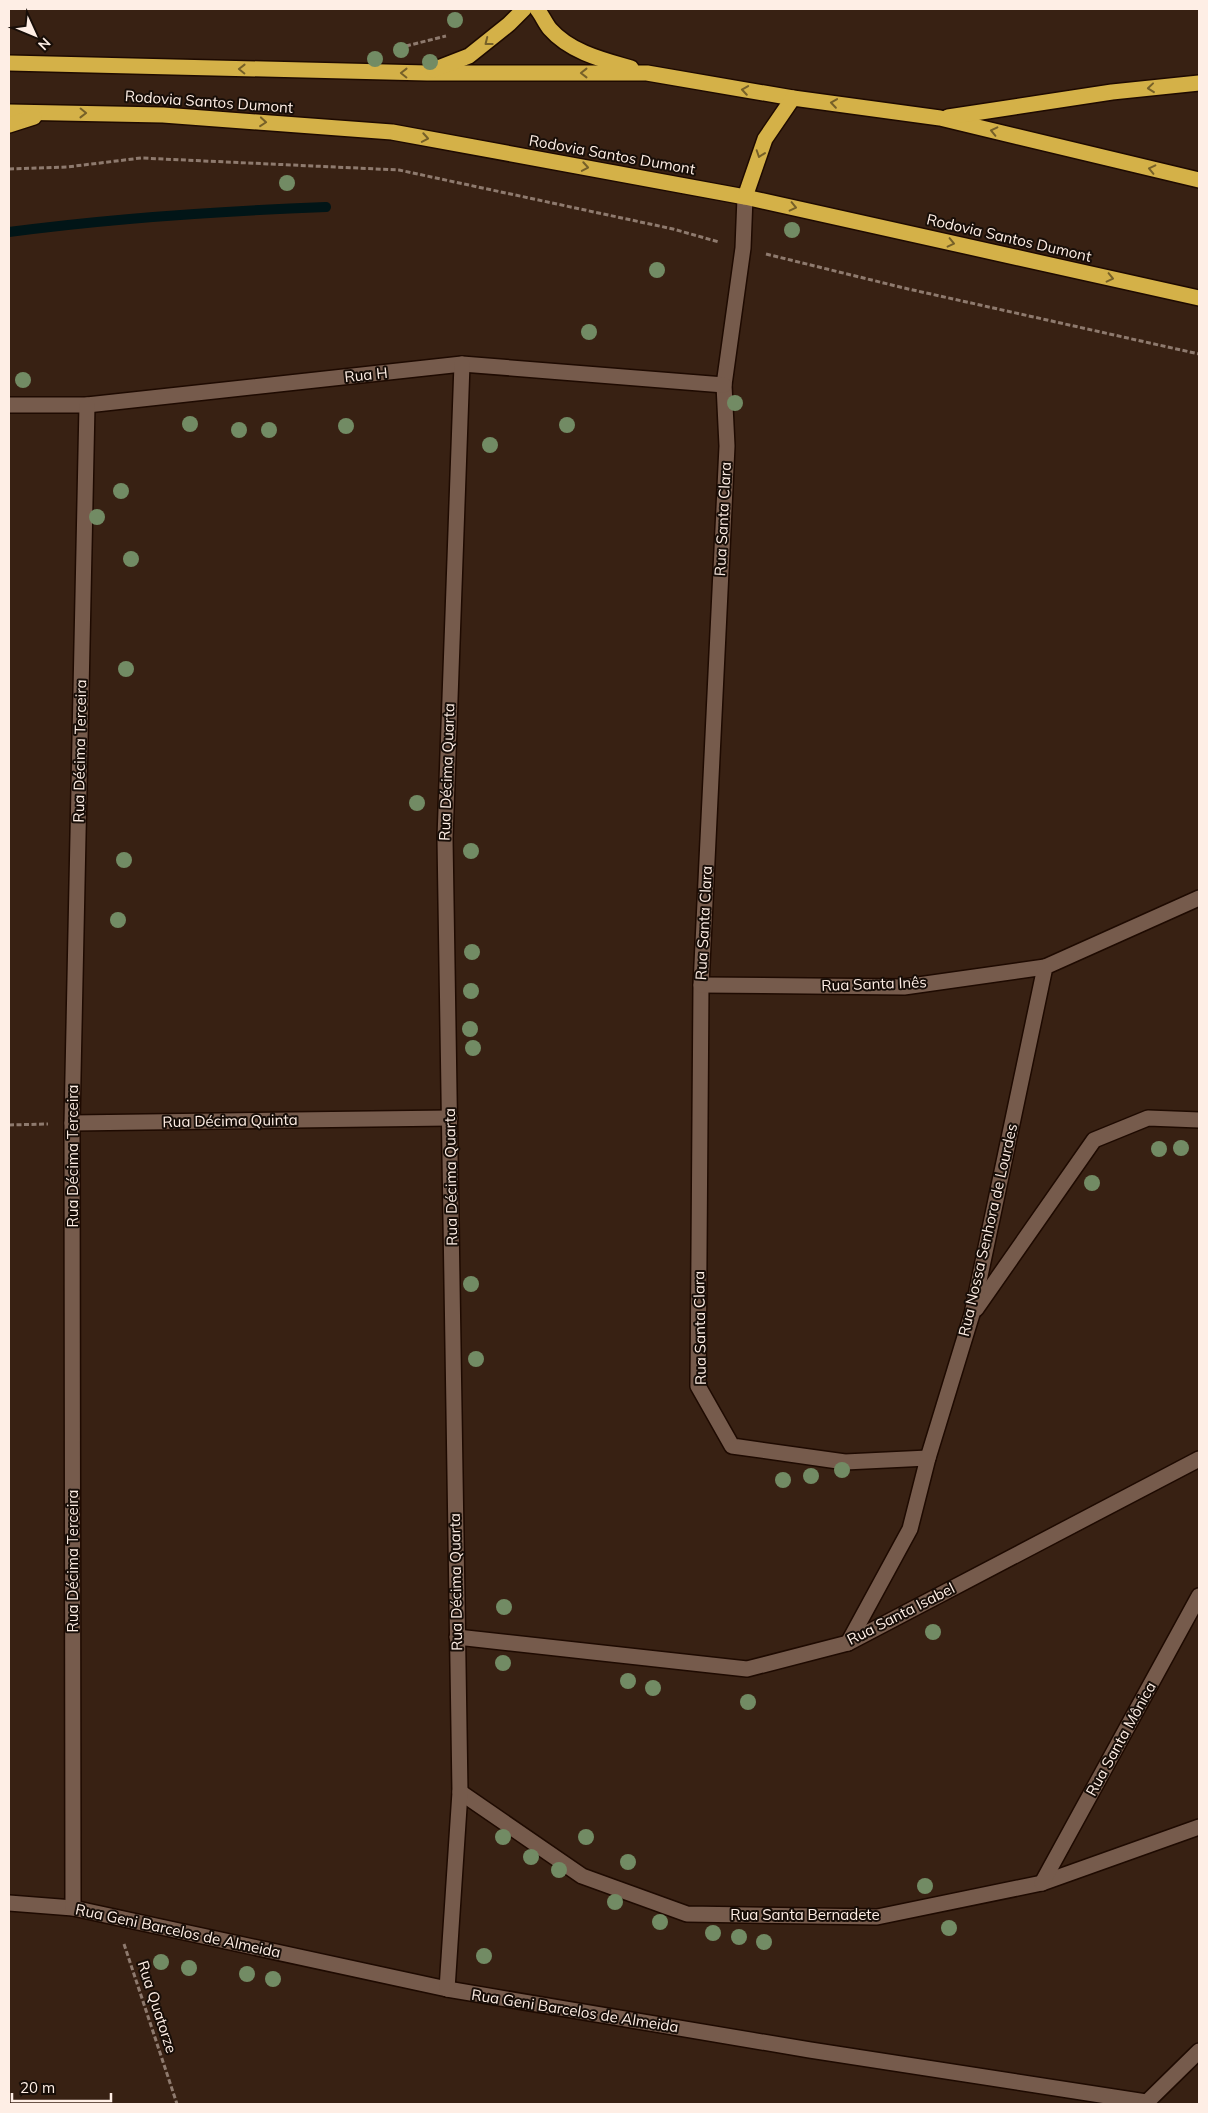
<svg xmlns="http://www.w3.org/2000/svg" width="1208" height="2113" viewBox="0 0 1208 2113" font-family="Mulish,sans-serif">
<rect width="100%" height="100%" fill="#382113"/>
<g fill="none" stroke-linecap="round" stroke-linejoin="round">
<!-- stream -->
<path stroke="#011517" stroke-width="10" d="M9 232C114 218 220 211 326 207"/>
<!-- minor casing -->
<g stroke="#1e0a01" stroke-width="18">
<g id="minor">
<polyline points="745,197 743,248 724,385 727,446 701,985 698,1386 732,1446 845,1462 928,1458"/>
<polyline points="9,405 87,405 462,364 724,385"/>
<polyline points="701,985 904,987 1045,967"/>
<polyline points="72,1123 450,1118"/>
<polyline points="976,1309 1094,1140 1148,1118 1199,1120"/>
<polyline points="457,1637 747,1669 848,1643 1199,1459"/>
<polyline points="848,1643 910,1529 928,1458 972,1314 1045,967 1199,898"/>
<polyline points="460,1792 582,1876 687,1914 877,1917 1042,1883 1199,1827"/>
<polyline points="1042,1883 1199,1596"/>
<polyline points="9,1903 73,1908 447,1989 810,2050 1146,2102"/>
<polyline points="73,1908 72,1123 87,405"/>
<polyline points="447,1989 460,1792 445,838 462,364"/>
<polyline points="1145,2104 1199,2051"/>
</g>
</g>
<!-- highway casing -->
<g stroke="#1e0a01" stroke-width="18">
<g id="highway">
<path d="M537 9C542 15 545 23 550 29 570 52 603 60 631 68"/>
<polyline points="9,63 427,73 647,73 793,98 940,118 1199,180"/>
<polyline points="433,70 469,56 509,24 524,9"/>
<polyline points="9,112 163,115 392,132 745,197 1199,298"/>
<polyline points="948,117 1112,92 1199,83"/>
<polyline points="9,125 34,117"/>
<polyline points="745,197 765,139 793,98"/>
</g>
</g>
<!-- path -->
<g stroke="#8e7a6e" stroke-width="3" stroke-dasharray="5 2.5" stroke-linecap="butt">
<polyline points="406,46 446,36"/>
<polyline points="9,169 67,167 141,158 399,170 673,229 719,242"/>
<polyline points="766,254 904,288 1199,354"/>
<polyline points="9,1125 48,1124"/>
<polyline points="124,1944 177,2104"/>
</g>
<!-- minor -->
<use href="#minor" stroke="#765b4c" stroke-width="15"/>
<!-- highway -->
<use href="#highway" stroke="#d4b148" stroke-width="15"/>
</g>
<!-- trees -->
<g fill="#728b64">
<circle cx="455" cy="20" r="8"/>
<circle cx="401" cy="50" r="8"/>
<circle cx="375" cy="59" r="8"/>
<circle cx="430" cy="62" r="8"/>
<circle cx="287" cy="183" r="8"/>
<circle cx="792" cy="230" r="8"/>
<circle cx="657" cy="270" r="8"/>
<circle cx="589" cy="332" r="8"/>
<circle cx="23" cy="380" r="8"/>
<circle cx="735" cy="403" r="8"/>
<circle cx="190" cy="424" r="8"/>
<circle cx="567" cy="425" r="8"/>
<circle cx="346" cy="426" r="8"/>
<circle cx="239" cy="430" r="8"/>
<circle cx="269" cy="430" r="8"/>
<circle cx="490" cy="445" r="8"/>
<circle cx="121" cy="491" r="8"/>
<circle cx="97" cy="517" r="8"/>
<circle cx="131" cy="559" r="8"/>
<circle cx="126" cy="669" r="8"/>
<circle cx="417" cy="803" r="8"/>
<circle cx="471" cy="851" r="8"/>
<circle cx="124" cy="860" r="8"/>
<circle cx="118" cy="920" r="8"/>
<circle cx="472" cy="952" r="8"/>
<circle cx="471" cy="991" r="8"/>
<circle cx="470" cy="1029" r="8"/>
<circle cx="473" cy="1048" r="8"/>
<circle cx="1181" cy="1148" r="8"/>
<circle cx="1159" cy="1149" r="8"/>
<circle cx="1092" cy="1183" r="8"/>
<circle cx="471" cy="1284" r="8"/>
<circle cx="476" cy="1359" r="8"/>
<circle cx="842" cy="1470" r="8"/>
<circle cx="811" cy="1476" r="8"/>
<circle cx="783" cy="1480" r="8"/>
<circle cx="504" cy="1607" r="8"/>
<circle cx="933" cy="1632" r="8"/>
<circle cx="503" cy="1663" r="8"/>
<circle cx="628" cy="1681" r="8"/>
<circle cx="653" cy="1688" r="8"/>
<circle cx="748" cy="1702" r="8"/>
<circle cx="503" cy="1837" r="8"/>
<circle cx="586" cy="1837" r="8"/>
<circle cx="531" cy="1857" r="8"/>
<circle cx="628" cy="1862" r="8"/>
<circle cx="559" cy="1870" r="8"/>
<circle cx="925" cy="1886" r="8"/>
<circle cx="615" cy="1902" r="8"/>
<circle cx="660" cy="1922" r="8"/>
<circle cx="949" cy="1928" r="8"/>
<circle cx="713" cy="1933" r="8"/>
<circle cx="739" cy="1937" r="8"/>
<circle cx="764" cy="1942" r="8"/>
<circle cx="484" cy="1956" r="8"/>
<circle cx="161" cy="1962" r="8"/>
<circle cx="189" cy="1968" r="8"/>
<circle cx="247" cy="1974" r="8"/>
<circle cx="273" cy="1979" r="8"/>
</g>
<!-- one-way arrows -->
<defs><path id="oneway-chevron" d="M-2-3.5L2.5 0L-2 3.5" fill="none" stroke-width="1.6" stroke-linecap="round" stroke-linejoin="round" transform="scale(1.25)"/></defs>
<g stroke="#766028">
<use href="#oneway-chevron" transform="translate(488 42) rotate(142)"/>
<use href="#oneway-chevron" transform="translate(242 69) rotate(-179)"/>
<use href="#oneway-chevron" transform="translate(404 73) rotate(-179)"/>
<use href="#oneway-chevron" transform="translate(584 73) rotate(-180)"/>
<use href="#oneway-chevron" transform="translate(1151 88) rotate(174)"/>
<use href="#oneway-chevron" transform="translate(745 90) rotate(-171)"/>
<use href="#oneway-chevron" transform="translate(834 103) rotate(-172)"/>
<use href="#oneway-chevron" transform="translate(83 113) rotate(1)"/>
<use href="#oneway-chevron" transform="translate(263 122) rotate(5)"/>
<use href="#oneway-chevron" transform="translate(994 131) rotate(-167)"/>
<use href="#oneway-chevron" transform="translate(425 138) rotate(10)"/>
<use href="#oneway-chevron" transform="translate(760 154) rotate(109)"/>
<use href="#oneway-chevron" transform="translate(585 167) rotate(10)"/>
<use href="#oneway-chevron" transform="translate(1152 169) rotate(-167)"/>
<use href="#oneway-chevron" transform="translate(793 207) rotate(13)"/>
<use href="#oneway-chevron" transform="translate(951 243) rotate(13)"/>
<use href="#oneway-chevron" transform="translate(1110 278) rotate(13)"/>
</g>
<g text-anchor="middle" stroke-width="4" stroke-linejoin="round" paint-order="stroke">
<!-- street labels -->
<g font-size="15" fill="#feeee5" stroke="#180e08">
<text transform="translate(209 102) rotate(4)" y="5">Rodovia Santos Dumont</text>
<text transform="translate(612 155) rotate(10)" y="5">Rodovia Santos Dumont</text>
<text transform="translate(1009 238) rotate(13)" y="5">Rodovia Santos Dumont</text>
<text transform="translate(366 375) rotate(-6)" y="5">Rua H</text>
<text transform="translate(723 519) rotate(-87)" y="5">Rua Santa Clara</text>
<text transform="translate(80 751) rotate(-89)" y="5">Rua Décima Terceira</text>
<text transform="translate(447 772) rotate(-88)" y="5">Rua Décima Quarta</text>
<text transform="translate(704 923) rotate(-87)" y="5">Rua Santa Clara</text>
<text transform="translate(874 984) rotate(-2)" y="5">Rua Santa Inês</text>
<text transform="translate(230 1121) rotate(-1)" y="5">Rua Décima Quinta</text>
<text transform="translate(73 1156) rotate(-90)" y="5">Rua Décima Terceira</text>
<text transform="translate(451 1177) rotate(-91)" y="5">Rua Décima Quarta</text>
<text transform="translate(988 1230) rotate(-77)" y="5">Rua Nossa Senhora de Lourdes</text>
<text transform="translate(700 1328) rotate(-91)" y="5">Rua Santa Clara</text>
<text transform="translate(73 1561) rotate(-90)" y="5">Rua Décima Terceira</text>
<text transform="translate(456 1582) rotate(-91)" y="5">Rua Décima Quarta</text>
<text transform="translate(901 1614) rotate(-27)" y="5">Rua Santa Isabel</text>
<text transform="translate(1121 1739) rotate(-61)" y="5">Rua Santa Mônica</text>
<text x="805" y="1920">Rua Santa Bernadete</text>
<text transform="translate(178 1931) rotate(12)" y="5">Rua Geni Barcelos de Almeida</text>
<text transform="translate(157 2007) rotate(72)" y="5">Rua Quatorze</text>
<text transform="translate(575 2011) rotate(9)" y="5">Rua Geni Barcelos de Almeida</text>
</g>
</g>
<!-- border -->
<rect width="1208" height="2113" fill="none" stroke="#feeee5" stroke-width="20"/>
<!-- north arrow -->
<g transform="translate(35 35) rotate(134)" stroke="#180e08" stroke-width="4" paint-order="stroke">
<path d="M0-4L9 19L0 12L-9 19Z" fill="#feeee5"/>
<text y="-8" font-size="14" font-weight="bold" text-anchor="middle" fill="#feeee5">N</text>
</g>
<!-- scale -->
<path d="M12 2093v8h99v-8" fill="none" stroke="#feeee5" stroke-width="2.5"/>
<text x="20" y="2093" font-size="15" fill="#feeee5" stroke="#180e08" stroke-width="4" paint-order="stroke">20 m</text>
</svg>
